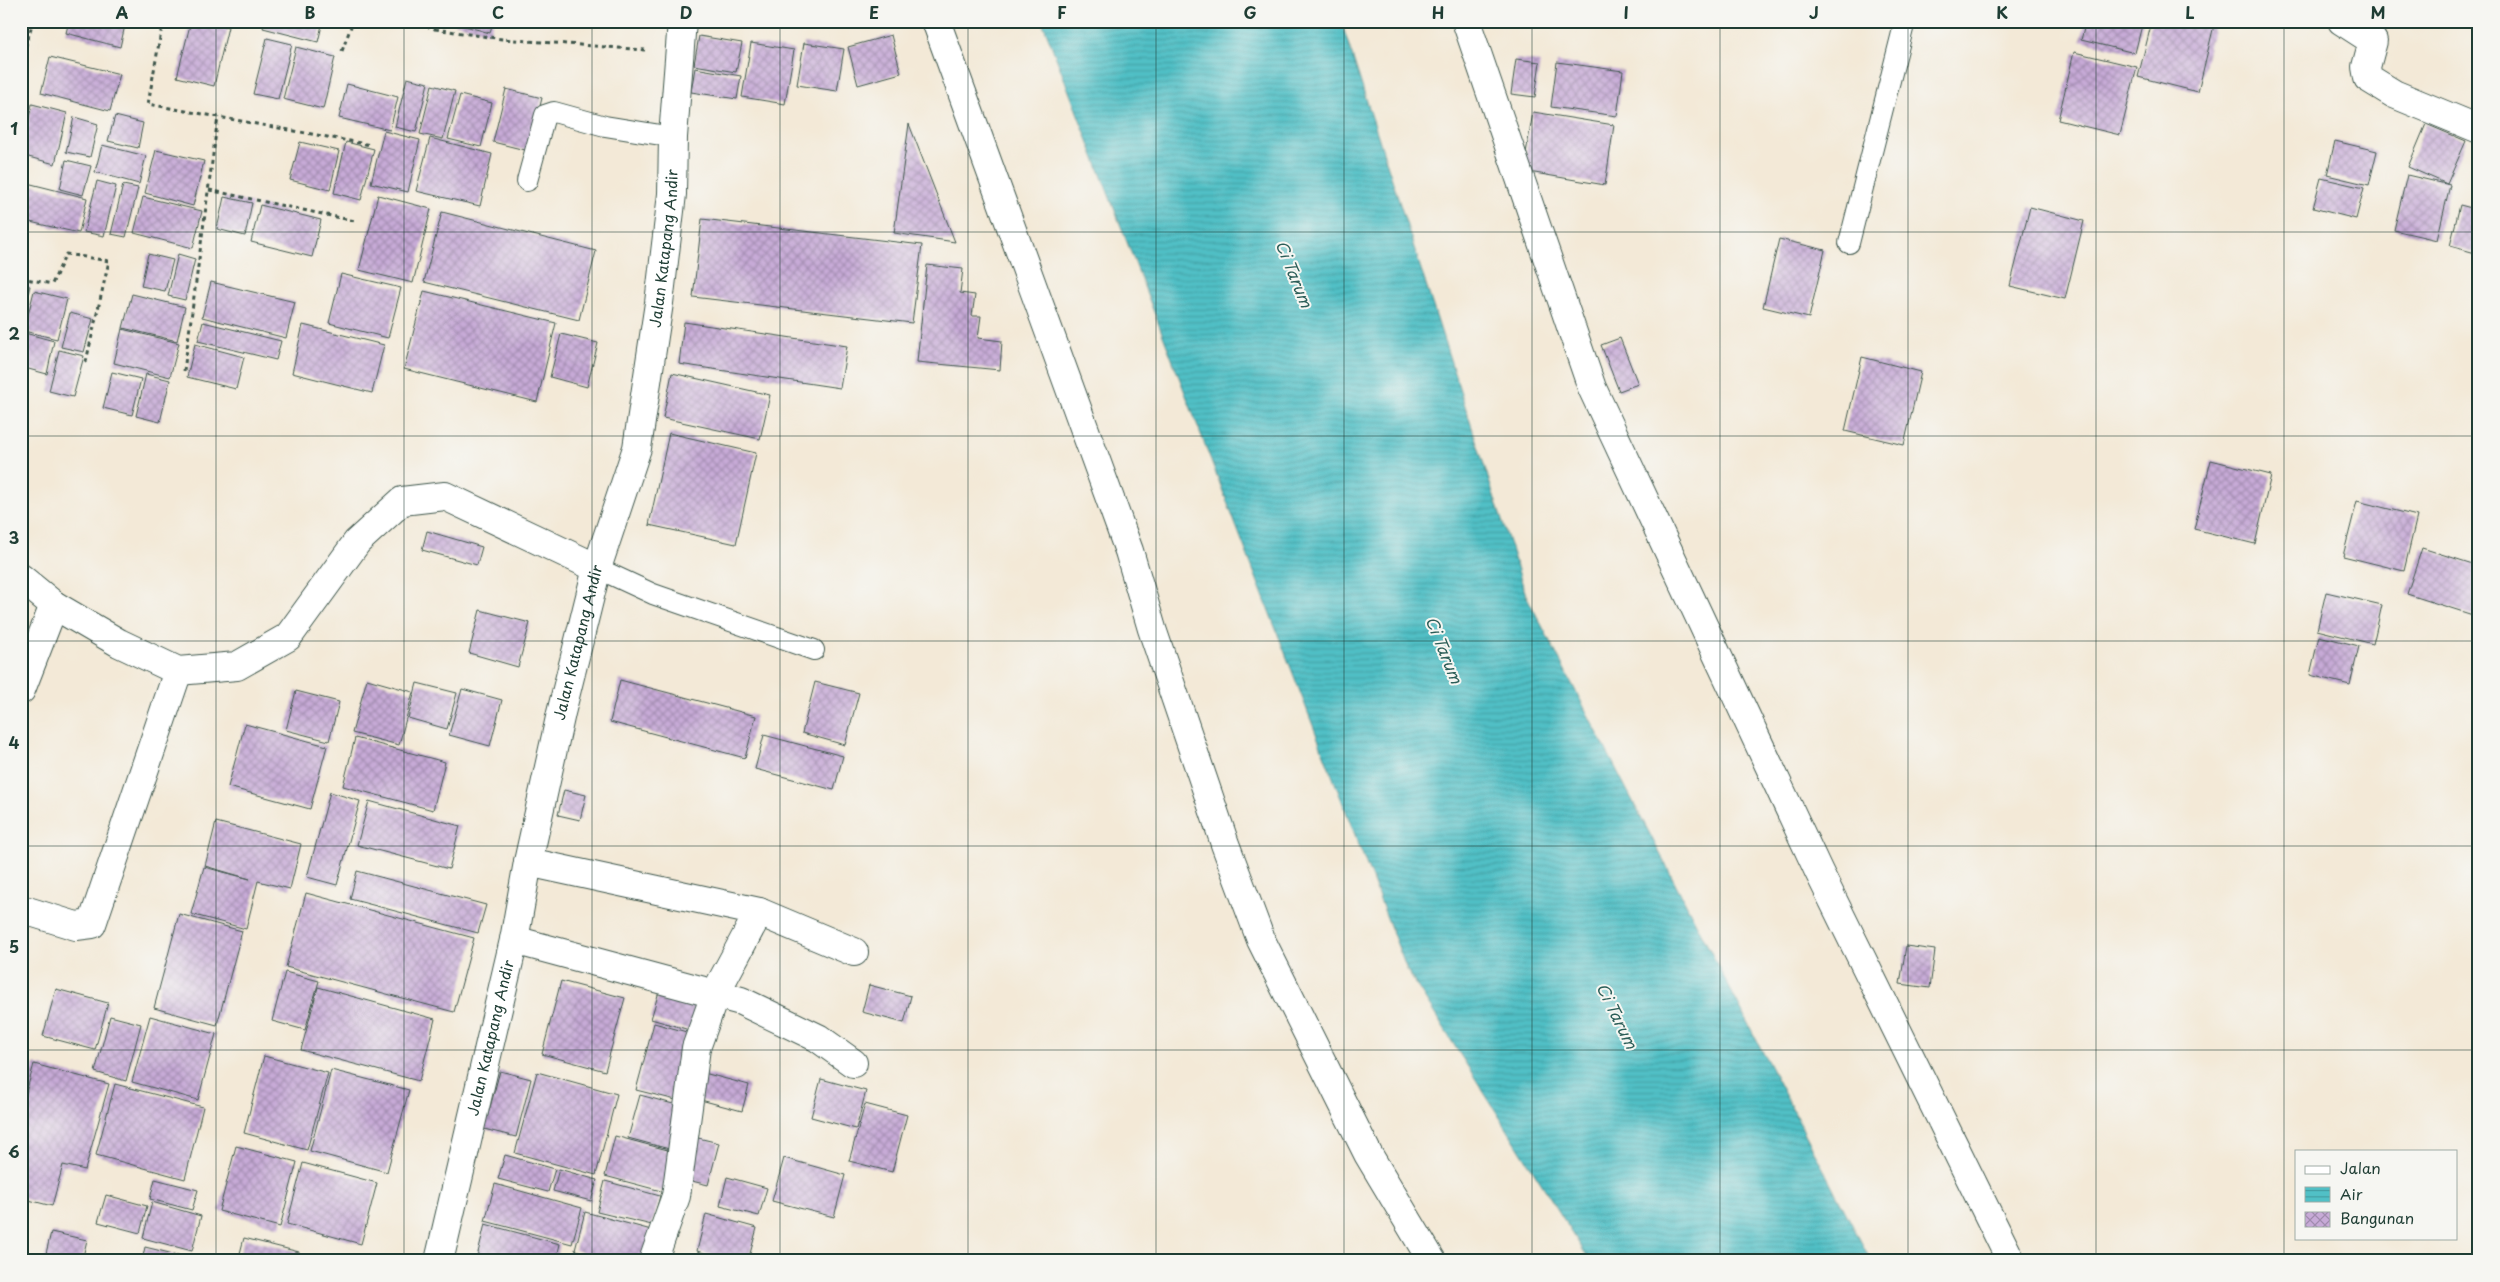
<svg xmlns="http://www.w3.org/2000/svg" width="2500" height="1282" viewBox="0 0 2500 1282" font-family="'Playpen Sans',sans-serif">
<defs>
<pattern id="water-rules" width="6" height="5" patternUnits="userSpaceOnUse" patternTransform="scale(1.25)"><rect width="6" height="5" fill="#51c0c6"/><path d="M0 2.5h6" fill="none" stroke="#439da2"/></pattern>
<pattern id="building-cross-hatch" width="8" height="8" patternUnits="userSpaceOnUse" patternTransform="scale(1.25)"><rect width="8" height="8" fill="#c7aad7"/><path d="M0 0l8 8M0 8l8-8" fill="none" stroke="#a18caf"/></pattern>
</defs>
<rect width="100%" height="100%" fill="#f6f6f2"/>
<filter id="ink" filterUnits="userSpaceOnUse"><feTurbulence type="fractalNoise" baseFrequency=".02" numOctaves="2"/><feDisplacementMap in="SourceGraphic" scale="10" xChannelSelector="R" yChannelSelector="G"/><feConvolveMatrix kernelMatrix="1 2 1 2 8 2 1 2 1" color-interpolation-filters="sRGB"/></filter>
<filter id="wash" filterUnits="userSpaceOnUse"><feTurbulence type="fractalNoise" baseFrequency=".0096" numOctaves="4" result="noise"/><feDisplacementMap in="SourceGraphic" scale="20" xChannelSelector="R" yChannelSelector="G"/><feGaussianBlur stdDeviation="1.12" result="paint"/><feColorMatrix in="noise" values="0 0 0 0 0 0 0 0 0 0 0 0 0 0 0 0 0 1.4 0 .05"/><feComposite in="paint" operator="in"/></filter>
<g filter="url(#wash)">
<rect width="100%" height="100%" fill="#f3e9d7"/>
<!-- water -->
<polygon fill="url(#water-rules)" stroke="#387e7d" points="1042,21 1341,21 1526,595 1871,1261 1590,1261 1407,970"/>
<g id="blocks">
<!-- building -->
<g fill="url(#building-cross-hatch)">
<polygon points="69,21 126,21 120,47 66,33"/>
<polygon points="191,21 205,21 228,27 214,86 177,77"/>
<polygon points="265,21 323,21 318,42 263,28"/>
<polygon points="447,21 493,21 490,33"/>
<polygon points="2086,21 2143,21 2135,53 2081,40"/>
<polygon points="2152,21 2215,21 2198,92 2138,77"/>
<polygon points="891,35 901,73 858,85 848,47"/>
<polygon points="699,36 742,43 736,72 694,65"/>
<polygon points="267,38 292,44 278,99 253,94"/>
<polygon points="751,43 794,50 785,104 742,97"/>
<polygon points="804,43 844,49 837,91 797,85"/>
<polygon points="296,47 335,57 323,109 283,99"/>
<polygon points="2074,52 2137,67 2120,135 2058,120"/>
<polygon points="50,57 120,74 110,111 41,93"/>
<polygon points="1516,59 1540,62 1535,97 1511,94"/>
<polygon points="1557,62 1623,71 1617,116 1551,107"/>
<polygon points="695,68 741,76 737,99 691,92"/>
<polygon points="407,78 428,83 416,132 395,127"/>
<polygon points="347,84 398,97 390,130 339,118"/>
<polygon points="432,85 455,91 443,139 420,134"/>
<polygon points="506,89 542,98 529,151 493,142"/>
<polygon points="460,95 492,103 481,147 448,139"/>
<polygon points="32,104 67,113 55,164 21,155"/>
<polygon points="1533,112 1614,125 1605,185 1523,171"/>
<polygon points="115,116 143,123 138,148 108,141"/>
<polygon points="74,117 98,124 90,157 66,152"/>
<polygon points="909,124 955,242 894,233"/>
<polygon points="2426,124 2466,141 2447,184 2408,167"/>
<polygon points="384,131 420,140 408,192 371,183"/>
<polygon points="430,138 492,154 480,206 416,191"/>
<polygon points="2335,141 2377,151 2369,185 2327,175"/>
<polygon points="300,142 339,151 330,190 290,180"/>
<polygon points="346,142 374,149 361,200 334,193"/>
<polygon points="102,145 146,156 139,184 95,172"/>
<polygon points="156,150 204,161 193,206 145,193"/>
<polygon points="66,160 91,166 83,195 60,189"/>
<polygon points="2407,175 2450,185 2437,240 2394,230"/>
<polygon points="2321,178 2364,188 2356,219 2313,208"/>
<polygon points="97,181 116,186 104,236 84,232"/>
<polygon points="23,182 87,198 79,233 21,220"/>
<polygon points="123,185 138,188 126,237 111,234"/>
<polygon points="378,195 431,209 413,283 359,270"/>
<polygon points="143,197 202,211 193,248 134,233"/>
<polygon points="224,197 252,203 245,236 217,229"/>
<polygon points="260,205 321,220 312,257 251,242"/>
<polygon points="2460,205 2479,210 2479,254 2450,246"/>
<polygon points="2030,207 2084,221 2065,299 2010,286"/>
<polygon points="442,212 596,251 579,320 424,282"/>
<polygon points="702,219 922,245 912,323 693,297"/>
<polygon points="1779,239 1825,250 1809,318 1763,307"/>
<polygon points="148,254 173,260 165,291 141,286"/>
<polygon points="178,254 195,259 185,300 168,296"/>
<polygon points="927,265 963,269 960,293 975,295 972,316 981,316 978,338 1002,341 1000,370 917,362"/>
<polygon points="341,274 401,288 388,338 329,323"/>
<polygon points="211,282 295,302 286,338 202,317"/>
<polygon points="21,284 30,286 22,318 21,318"/>
<polygon points="34,291 67,299 57,339 24,331"/>
<polygon points="424,291 556,323 537,402 404,369"/>
<polygon points="132,294 185,307 177,341 123,328"/>
<polygon points="70,313 93,319 84,352 61,347"/>
<polygon points="203,322 281,341 276,360 198,341"/>
<polygon points="684,322 847,346 840,388 679,364"/>
<polygon points="303,325 384,345 372,393 292,373"/>
<polygon points="122,329 179,343 170,377 114,363"/>
<polygon points="21,332 54,341 47,374 21,367"/>
<polygon points="561,334 598,343 587,387 550,377"/>
<polygon points="1620,338 1638,384 1619,391 1601,345"/>
<polygon points="195,344 244,357 236,389 187,377"/>
<polygon points="59,350 84,356 73,397 49,391"/>
<polygon points="1862,357 1921,372 1904,445 1845,431"/>
<polygon points="112,372 141,379 132,415 103,408"/>
<polygon points="672,373 770,395 760,439 663,418"/>
<polygon points="146,374 170,380 160,422 136,416"/>
<polygon points="669,433 756,453 736,544 649,525"/>
<polygon points="2211,460 2271,475 2255,544 2194,529"/>
<polygon points="2357,501 2417,516 2404,571 2343,556"/>
<polygon points="427,531 482,547 477,565 422,550"/>
<polygon points="2422,548 2479,566 2479,617 2407,594"/>
<polygon points="2326,592 2382,605 2373,644 2317,630"/>
<polygon points="480,610 530,623 518,667 469,653"/>
<polygon points="2319,636 2359,646 2350,685 2310,675"/>
<polygon points="367,679 413,692 399,745 352,733"/>
<polygon points="620,680 756,716 745,758 610,722"/>
<polygon points="815,682 859,693 845,745 802,733"/>
<polygon points="417,683 457,693 447,729 408,718"/>
<polygon points="462,689 502,700 490,746 449,735"/>
<polygon points="296,691 339,702 329,741 286,730"/>
<polygon points="245,724 327,746 310,809 228,787"/>
<polygon points="764,735 843,756 834,790 755,769"/>
<polygon points="355,738 445,762 433,810 343,786"/>
<polygon points="564,790 586,795 580,820 558,815"/>
<polygon points="330,792 360,801 337,885 307,877"/>
<polygon points="369,801 460,826 449,869 357,845"/>
<polygon points="216,822 301,844 290,889 258,881 246,929 191,914 204,867 250,879 205,866"/>
<polygon points="357,871 486,905 478,933 350,899"/>
<polygon points="306,893 474,938 454,1012 286,967"/>
<polygon points="179,914 242,931 217,1025 154,1008"/>
<polygon points="1906,946 1935,950 1930,988 1900,984"/>
<polygon points="285,972 319,981 305,1030 272,1021"/>
<polygon points="561,981 625,998 605,1071 542,1054"/>
<polygon points="869,985 911,996 904,1023 862,1012"/>
<polygon points="318,987 435,1019 419,1081 301,1050"/>
<polygon points="660,988 701,999 693,1031 651,1019"/>
<polygon points="56,989 108,1003 95,1050 43,1036"/>
<polygon points="110,1016 141,1024 126,1081 95,1072"/>
<polygon points="150,1016 216,1034 198,1100 132,1082"/>
<polygon points="654,1023 694,1034 676,1100 636,1090"/>
<polygon points="264,1056 328,1073 307,1150 244,1133"/>
<polygon points="34,1064 109,1084 85,1170 63,1165 52,1206 21,1198 21,1111"/>
<polygon points="331,1070 409,1090 387,1172 310,1151"/>
<polygon points="500,1071 531,1079 516,1137 484,1129"/>
<polygon points="537,1072 617,1094 596,1175 515,1153"/>
<polygon points="704,1073 749,1085 742,1111 697,1099"/>
<polygon points="821,1079 866,1091 856,1129 811,1117"/>
<polygon points="115,1084 203,1107 185,1179 96,1155"/>
<polygon points="640,1095 684,1107 673,1150 628,1138"/>
<polygon points="865,1104 907,1115 892,1172 849,1161"/>
<polygon points="615,1136 675,1152 665,1192 605,1176"/>
<polygon points="694,1137 719,1143 708,1185 684,1179"/>
<polygon points="236,1146 297,1162 280,1227 219,1211"/>
<polygon points="505,1155 555,1169 548,1192 498,1179"/>
<polygon points="784,1158 845,1175 834,1217 772,1201"/>
<polygon points="303,1163 377,1183 361,1244 287,1224"/>
<polygon points="559,1169 597,1180 591,1201 553,1191"/>
<polygon points="727,1177 767,1188 759,1216 720,1206"/>
<polygon points="155,1179 198,1190 192,1210 150,1199"/>
<polygon points="605,1181 660,1196 652,1225 597,1212"/>
<polygon points="495,1184 582,1208 572,1244 485,1221"/>
<polygon points="106,1195 147,1206 140,1233 98,1222"/>
<polygon points="152,1202 201,1216 192,1251 143,1238"/>
<polygon points="585,1212 655,1231 647,1261 614,1261 575,1250"/>
<polygon points="706,1214 757,1228 748,1261 731,1261 697,1251"/>
<polygon points="485,1224 560,1244 556,1261 476,1261"/>
<polygon points="51,1232 87,1240 82,1261 57,1261 45,1258"/>
<polygon points="244,1238 299,1252 297,1261 238,1261"/>
<polygon points="145,1247 198,1260 198,1261 142,1261"/>
</g>
</g>
</g>
<g filter="url(#ink)">
<use href="#blocks" fill-opacity="0" stroke="#3f574c" stroke-width="1"/>
<g fill="none" stroke-linecap="round" stroke-linejoin="round">
<!-- lane casing -->
<g stroke="#3f574c" stroke-width="22">
<g id="lane">
<polyline points="527,181 545,115 554,112 605,126 673,137"/>
<polyline points="1849,243 1905,21"/>
<polyline points="597,568 653,594 814,650"/>
</g>
</g>
<!-- street casing -->
<g stroke="#3f574c" stroke-width="30">
<g id="street">
<polyline points="936,21 1129,551 1152,629 1225,844 1261,940 1368,1154 1432,1261"/>
<polyline points="1466,21 1592,388 1819,872 2011,1261"/>
<polyline points="2342,21 2373,41 2366,67 2368,78 2394,94 2479,129"/>
<polyline points="21,578 54,605 119,643 178,671 237,666 288,637 357,542 402,501 445,496 597,568"/>
<polyline points="21,690 54,605"/>
<polyline points="528,862 759,912 716,992 696,1048 676,1196 653,1261"/>
<polyline points="21,909 76,926 92,924 178,671"/>
<polyline points="759,912 854,952"/>
<polyline points="514,940 741,1001 818,1038 853,1063"/>
</g>
</g>
<!-- secondary casing -->
<g stroke="#3f574c" stroke-width="30">
<g id="secondary">
<path id="s1" d="M439 1261 514 940 528 862 561 713 597 568 637 448 659 303 672 194 673 137 682 21"/>
</g>
</g>
<!-- path -->
<g stroke="#3f574c" stroke-width="3" stroke-dasharray="4 4" stroke-linecap="butt">
<polyline points="163,21 148,104 371,145"/>
<polyline points="411,21 435,29"/>
<polyline points="436,21 435,29 502,39 645,50"/>
<polyline points="342,51 353,21"/>
<polyline points="21,62 33,21"/>
<polyline points="209,190 355,221"/>
<polyline points="21,278 52,284 66,254 109,261 85,366"/>
<polyline points="184,371 218,117"/>
</g>
<!-- lane -->
<use href="#lane" stroke="#fff" stroke-width="20"/>
<!-- street -->
<use href="#street" stroke="#fff" stroke-width="28"/>
<!-- secondary -->
<use href="#secondary" stroke="#fff" stroke-width="28"/>
</g>
</g>
<!-- grid -->
<path fill="none" stroke="#1f3d34" stroke-width="1" stroke-opacity="0.55" d="M216 21V1261M404 21V1261M592 21V1261M780 21V1261M968 21V1261M1156 21V1261M1344 21V1261M1532 21V1261M1720 21V1261M1908 21V1261M2096 21V1261M2284 21V1261M21 232H2479M21 436H2479M21 641H2479M21 846H2479M21 1050H2479"/>
<g text-anchor="middle" stroke-width="4" stroke-linejoin="round" paint-order="stroke">
<!-- street labels -->
<g font-size="15" fill="#1f3d34" stroke="#f6f6f2">
<text dy="5" stroke="none"><textPath href="#s1" startOffset="1039">Jalan Katapang Andir</textPath></text>
<text dy="5" stroke="none"><textPath href="#s1" startOffset="634">Jalan Katapang Andir</textPath></text>
<text dy="5" stroke="none"><textPath href="#s1" startOffset="229">Jalan Katapang Andir</textPath></text>
</g>
<!-- water labels -->
<g font-size="16" font-style="italic" fill="#2c5e58" stroke="#f6f6f2">
<text transform="translate(1294 274) rotate(68)" y="6">Ci Tarum</text>
<text transform="translate(1444 650) rotate(68)" y="6">Ci Tarum</text>
<text transform="translate(1617 1016) rotate(64)" y="6">Ci Tarum</text>
</g>
</g>
<!-- margin -->
<rect width="2500" height="1282" fill="none" stroke="#f6f6f2" stroke-width="55"/>
<!-- legend -->
<rect x="2295" y="1150" width="162" height="90" fill="#f6f6f2" stroke="#a0aca6"/>
<rect x="2305" y="1166" width="25" height="8" fill="#ffffff" stroke="#a0aca6"/>
<text x="2340" y="1174" font-size="15" fill="#1f3d34">Jalan</text>
<rect x="2305" y="1187" width="25" height="15" fill="url(#water-rules)" stroke="#a0aca6"/>
<text x="2340" y="1200" font-size="15" fill="#1f3d34">Air</text>
<rect x="2305" y="1212" width="25" height="15" fill="url(#building-cross-hatch)" stroke="#a0aca6"/>
<text x="2340" y="1224" font-size="15" fill="#1f3d34">Bangunan</text>
<rect x="28" y="28" width="2444" height="1226" fill="none" stroke="#1f3d34" stroke-width="2"/>
<g font-size="16" text-anchor="middle" font-weight="bold" fill="#1f3d34">
<text x="122" y="19">A</text>
<text x="310" y="19">B</text>
<text x="498" y="19">C</text>
<text x="686" y="19">D</text>
<text x="874" y="19">E</text>
<text x="1062" y="19">F</text>
<text x="1250" y="19">G</text>
<text x="1438" y="19">H</text>
<text x="1626" y="19">I</text>
<text x="1814" y="19">J</text>
<text x="2002" y="19">K</text>
<text x="2190" y="19">L</text>
<text x="2378" y="19">M</text>
<text x="14" y="135">1</text>
<text x="14" y="340">2</text>
<text x="14" y="544">3</text>
<text x="14" y="749">4</text>
<text x="14" y="953">5</text>
<text x="14" y="1158">6</text>
</g>
</svg>
